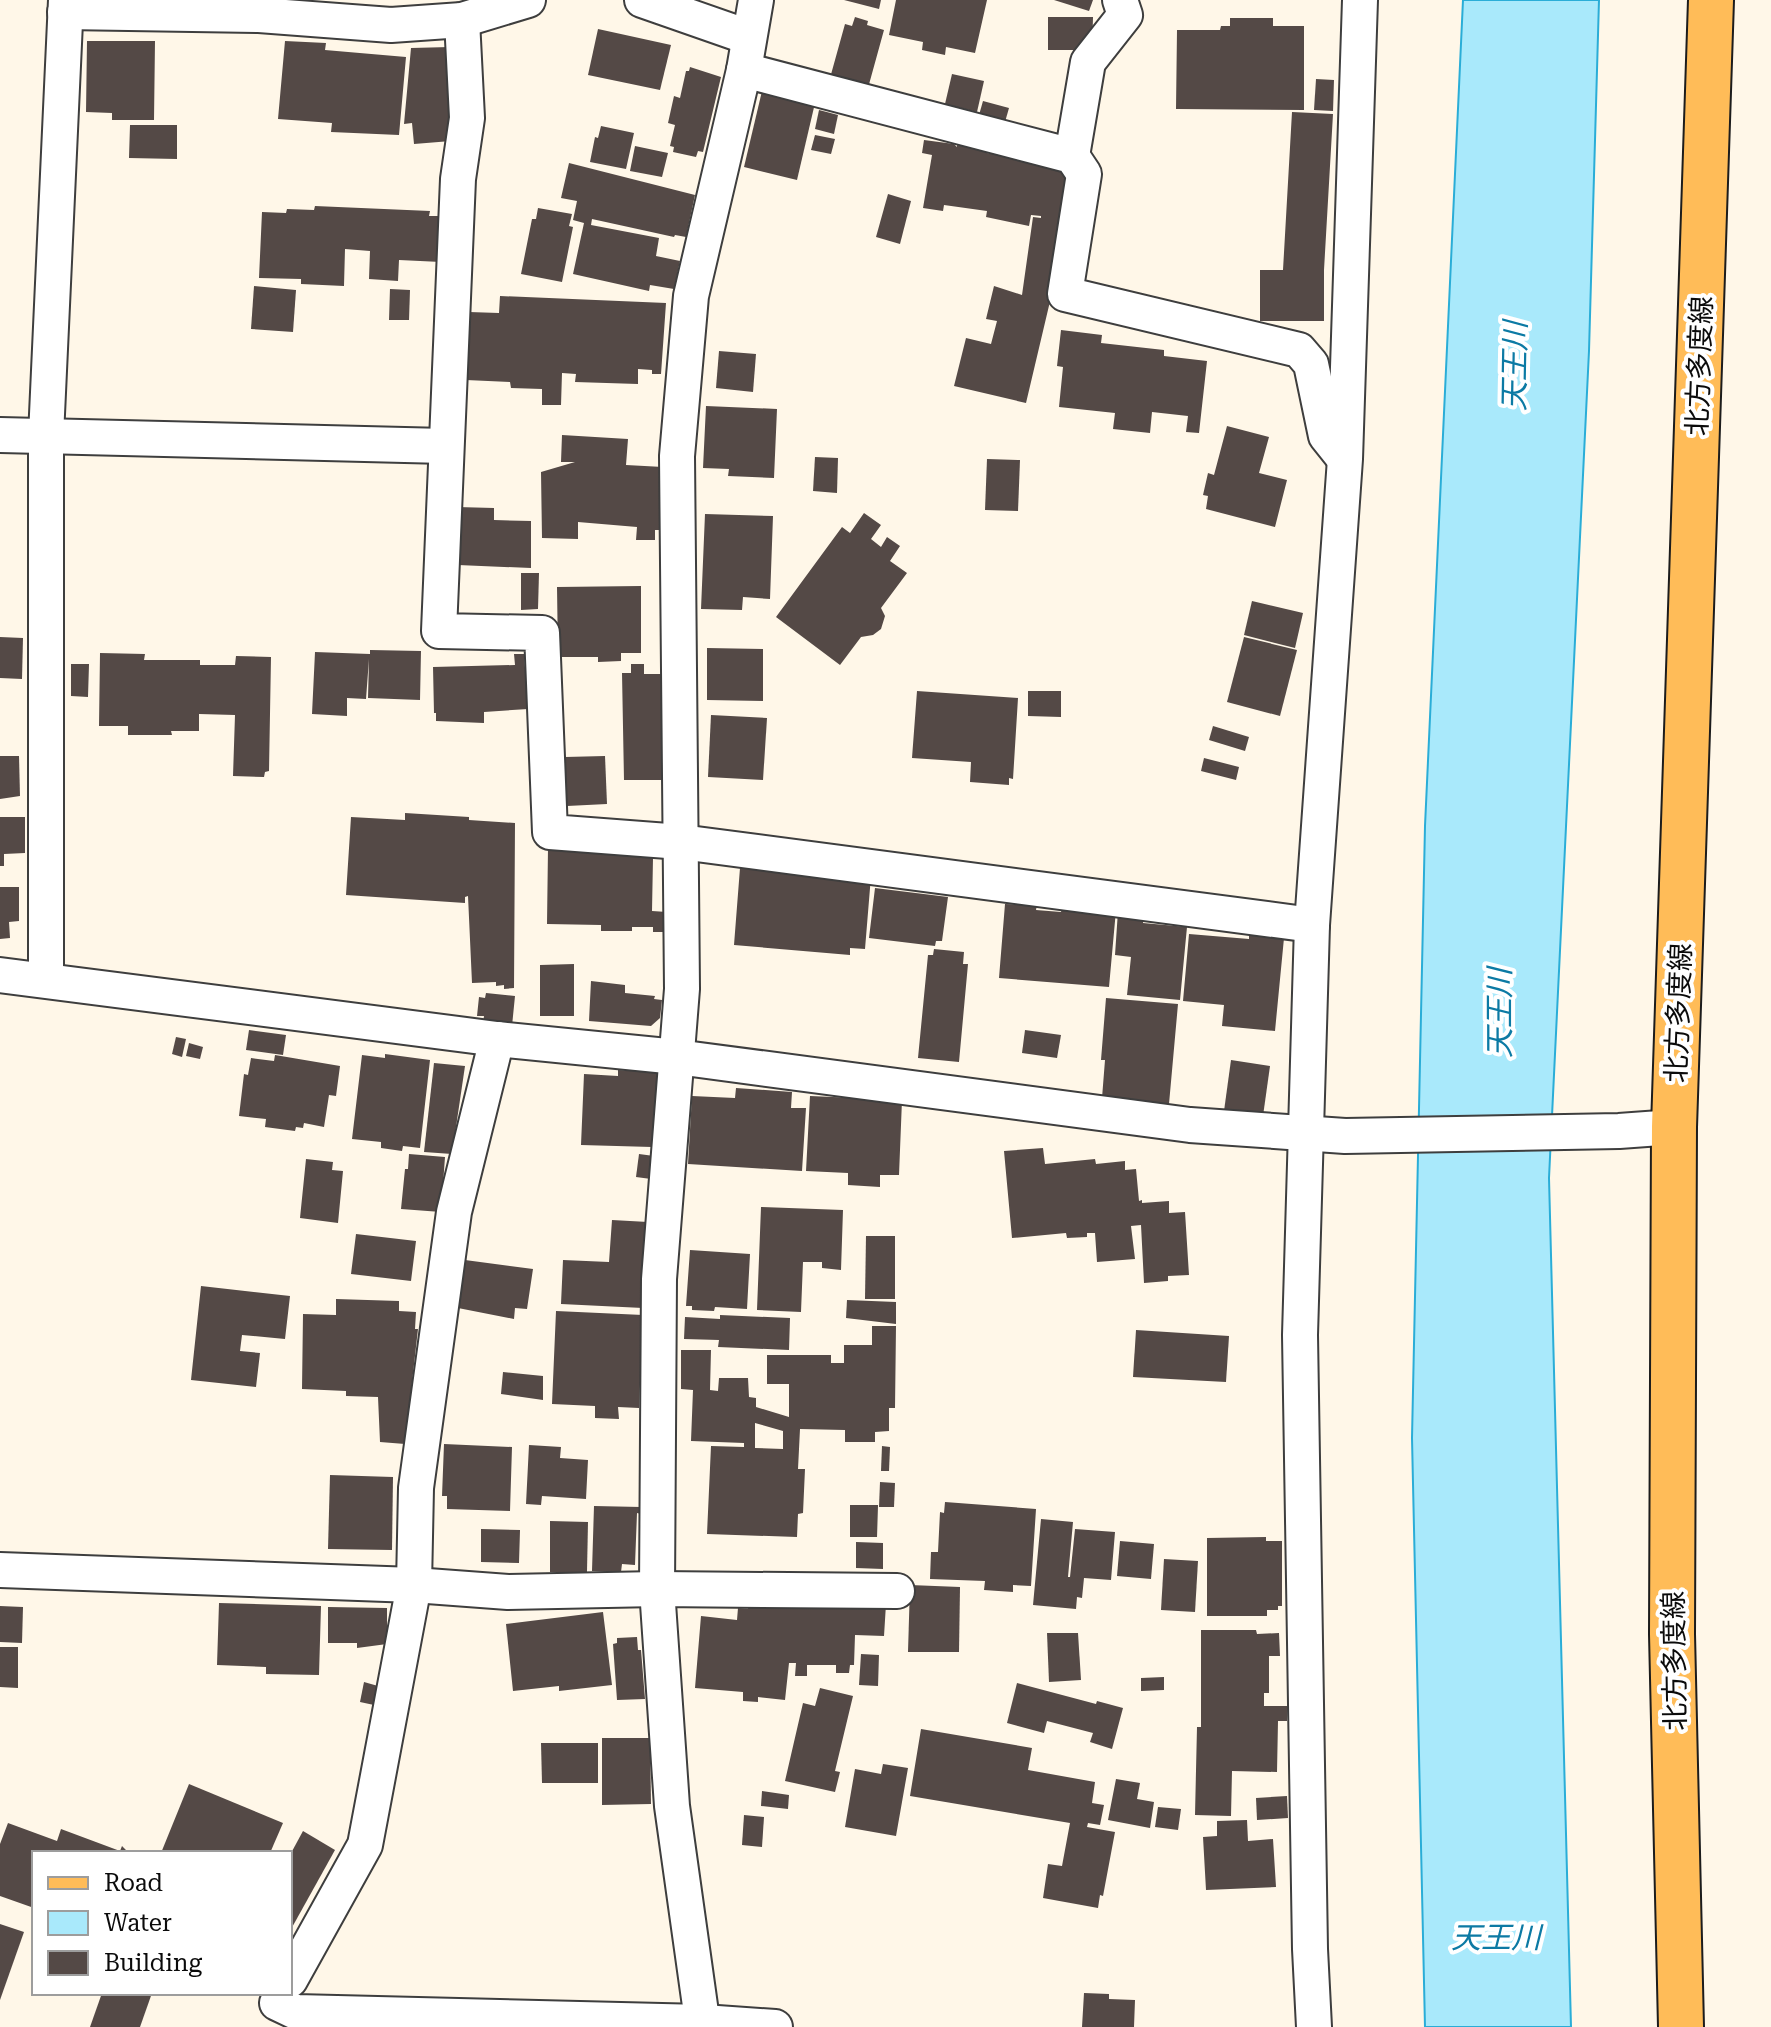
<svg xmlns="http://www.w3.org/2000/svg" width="1771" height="2027" viewBox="0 0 1771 2027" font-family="'Roboto Serif','Noto Sans JP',serif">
<rect width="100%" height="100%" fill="#fff7e8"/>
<!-- water -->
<polygon fill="#a9e9fb" stroke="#2aadd7" stroke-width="2" points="1463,0 1599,0 1589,351 1549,1178 1571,2027 1425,2027 1412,1438 1425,826"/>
<!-- building -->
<g fill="#544946" fill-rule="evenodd">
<polygon points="844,0 881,0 879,9"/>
<polygon points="896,0 987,0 975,53 946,47 945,55 922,50 923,42 889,35"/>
<polygon points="1054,0 1093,0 1089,11"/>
<polygon points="855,17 868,21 867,25 884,30 868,88 830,78 845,24 852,26"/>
<polygon points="1048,17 1093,17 1092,50 1048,50"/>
<polygon points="1230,18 1273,18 1273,26 1304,26 1304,110 1176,109 1177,30 1220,30 1221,26 1230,26"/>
<polygon points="598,29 671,45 660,90 588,75"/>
<polygon points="87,41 155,41 154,120 112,120 112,113 86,112"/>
<polygon points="285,41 326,43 325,50 406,57 399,135 331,132 332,123 278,119"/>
<polygon points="450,47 451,141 414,144 412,123 404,124 411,48"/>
<polygon points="690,67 721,77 703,152 698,151 696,157 673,152 674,147 670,146 675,125 668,123 674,96 680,98 686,71 689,71"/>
<polygon points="952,74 984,81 977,112 945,104"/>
<polygon points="1316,79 1334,80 1333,111 1314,110"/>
<polygon points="762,91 815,103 797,180 744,167"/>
<polygon points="983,101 1009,108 1005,122 979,115"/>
<polygon points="819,110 838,115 834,134 815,129"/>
<polygon points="1292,112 1333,114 1324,270 1324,321 1260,321 1260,270 1283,270"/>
<polygon points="130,125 177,125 177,159 129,158"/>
<polygon points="601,126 634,133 626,169 590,162 595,137 598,138"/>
<polygon points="815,135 835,139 831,154 811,150"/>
<polygon points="924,140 954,144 957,147 957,145 987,150 987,153 1059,165 1059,171 1068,172 1056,276 1026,403 954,386 966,338 991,344 997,321 986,319 994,286 1022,295 1033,217 1041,218 1041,216 1031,215 1029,226 986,217 987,211 944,205 943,211 923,208 932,155 922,153"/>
<polygon points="635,146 668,153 662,177 630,171"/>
<polygon points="569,163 695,195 686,237 675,235 674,237 592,219 591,225 659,238 656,256 680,261 674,289 650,285 649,291 573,274 584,223 573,220 577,201 561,198"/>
<polygon points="888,194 911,201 900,244 876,237"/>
<polygon points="315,206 430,211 429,216 443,216 441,262 399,260 398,281 369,279 370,251 345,249 344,286 301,284 301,279 259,278 262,212 286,213 287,209 314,210"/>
<polygon points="538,208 572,214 569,226 573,227 562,282 521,274 532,219 536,219"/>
<polygon points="254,286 296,290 293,332 251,329"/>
<polygon points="390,289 410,290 409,320 389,320"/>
<polygon points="500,296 666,303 661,374 652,374 652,370 638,369 638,384 575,382 576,374 562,373 561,405 542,405 542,389 511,388 510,382 466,380 469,312 499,313"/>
<polygon points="1061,330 1102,335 1101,343 1164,350 1164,356 1207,361 1199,433 1186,432 1188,416 1152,412 1150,433 1113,429 1115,413 1059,407 1063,367 1057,366"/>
<polygon points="719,351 756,354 753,392 716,388"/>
<polygon points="706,406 777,409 774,478 728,476 729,469 703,468"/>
<polygon points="1227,426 1269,437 1259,473 1287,480 1275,527 1206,509 1208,496 1203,495 1208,473 1214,475"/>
<polygon points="562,435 628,439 626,465 663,467 662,530 655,530 655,540 636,540 637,527 578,522 578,539 542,538 541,472 575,462 561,462"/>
<polygon points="815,457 838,458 837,493 813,491"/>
<polygon points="987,459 1020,460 1018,511 985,510"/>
<polygon points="457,507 494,508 494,520 531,521 531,568 458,565"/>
<polygon points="864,513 881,525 871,539 881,547 887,537 900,546 890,561 907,573 881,608 885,616 881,629 873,635 861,637 840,665 776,617 842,527 850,533"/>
<polygon points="705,514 773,516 770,599 743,597 742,610 701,609"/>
<polygon points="521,573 539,573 538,609 521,610"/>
<polygon points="641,586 641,653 621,653 621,661 598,662 598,657 558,657 557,587"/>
<polygon points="1252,601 1303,613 1295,648 1244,635"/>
<polygon points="0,637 23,638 22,679 0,678"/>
<polygon points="1244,637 1297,650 1280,716 1227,702"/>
<polygon points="707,648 763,649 763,701 707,700"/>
<polygon points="370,650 421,651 420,700 368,698 369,659 366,699 347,698 347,716 312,714 315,652 370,654"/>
<polygon points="100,653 145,654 144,660 200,660 200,665 235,665 236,656 271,657 269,771 265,772 264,777 233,776 235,715 199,714 199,731 171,731 172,735 128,735 128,726 99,726"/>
<polygon points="514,654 524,654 528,709 484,712 484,723 436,721 436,713 434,713 433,667 515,665"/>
<polygon points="71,664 89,664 88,697 71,696"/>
<polygon points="631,664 644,664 644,674 663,674 664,780 624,780 622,673 631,673"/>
<polygon points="917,691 1018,698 1013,779 1009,778 1009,785 970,782 971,762 912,758"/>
<polygon points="1028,691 1061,691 1061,717 1028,716"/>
<polygon points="711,715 767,718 763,780 708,777"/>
<polygon points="1213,726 1249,737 1245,751 1209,740"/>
<polygon points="0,756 19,756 20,796 0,799"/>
<polygon points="605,756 607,804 567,806 565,757"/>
<polygon points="1204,758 1239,767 1236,780 1201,771"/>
<polygon points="405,813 469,817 469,820 515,823 514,988 504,989 504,985 496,986 496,982 472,983 468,896 465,897 465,903 346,895 351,817 405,820"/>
<polygon points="0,817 25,817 25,853 4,854 4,866 0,866"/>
<polygon points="548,848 644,849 644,858 653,858 652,911 667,912 667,932 653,932 653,927 632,927 632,931 601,931 601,925 547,924"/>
<polygon points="740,868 871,876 865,949 850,948 850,955 734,945"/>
<polygon points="0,887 19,887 19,921 9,922 10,938 0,939"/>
<polygon points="875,888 948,897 942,941 936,941 935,946 869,938"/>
<polygon points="1063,903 1116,910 1109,987 999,978 1005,904 1037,905 1036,910 1061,912"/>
<polygon points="1118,911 1144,913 1143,923 1187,927 1180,1000 1127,995 1131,957 1115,955"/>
<polygon points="1189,934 1249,939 1249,935 1284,938 1275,1031 1222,1026 1224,1005 1183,1001"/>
<polygon points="934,949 964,952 963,964 968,964 959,1062 918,1058 928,955 933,955"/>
<polygon points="574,964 574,1016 540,1016 540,965"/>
<polygon points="591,981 625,985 625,993 655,996 654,999 662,1000 660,1018 651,1026 589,1021"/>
<polygon points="486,993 515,996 512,1026 483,1023 484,1016 477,1016 479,997 485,998"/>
<polygon points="1106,998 1178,1004 1169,1104 1102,1098 1105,1060 1101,1060"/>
<polygon points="249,1030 286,1035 283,1055 246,1050"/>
<polygon points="1025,1030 1061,1035 1057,1058 1022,1053"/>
<polygon points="176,1037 186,1039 182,1057 172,1054"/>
<polygon points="189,1043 203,1047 200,1059 186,1056"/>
<polygon points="385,1054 430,1060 420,1148 403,1146 402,1151 381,1148 381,1142 352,1139 362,1055 385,1058"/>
<polygon points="275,1055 340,1066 336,1096 329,1095 324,1127 304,1123 303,1128 296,1127 295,1131 265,1127 266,1119 239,1116 244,1074 248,1075 251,1058 274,1061"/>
<polygon points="1231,1060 1270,1066 1263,1116 1224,1111"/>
<polygon points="434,1063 465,1066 452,1154 424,1152"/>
<polygon points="618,1070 658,1072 652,1147 581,1145 584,1074 618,1076"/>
<polygon points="736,1088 792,1092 791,1108 806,1108 802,1171 688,1164 692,1096 735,1098"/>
<polygon points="810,1096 902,1100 899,1175 880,1175 880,1187 848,1185 848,1173 806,1171"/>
<polygon points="1043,1148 1045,1164 1095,1159 1096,1164 1125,1161 1125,1170 1136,1169 1139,1201 1142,1200 1142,1203 1169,1201 1169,1213 1185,1212 1189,1275 1168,1276 1168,1281 1144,1283 1141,1225 1131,1226 1135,1259 1097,1262 1095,1233 1087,1233 1087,1237 1067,1238 1066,1233 1012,1238 1004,1151"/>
<polygon points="409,1154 445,1157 441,1212 401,1209 405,1169 408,1169"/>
<polygon points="639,1154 654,1156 651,1179 636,1177"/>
<polygon points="306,1159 333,1162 332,1170 343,1171 338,1223 300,1218"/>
<polygon points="761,1207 843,1210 841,1270 822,1268 822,1262 803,1262 801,1312 757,1310"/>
<polygon points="612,1220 648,1222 643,1308 561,1304 563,1260 609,1262"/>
<polygon points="356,1234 416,1241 411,1281 351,1274"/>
<polygon points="866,1236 895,1236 895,1299 865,1299"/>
<polygon points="690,1250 750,1254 747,1309 715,1307 714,1311 692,1310 692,1306 686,1306"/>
<polygon points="465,1260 533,1269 527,1309 515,1308 514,1319 458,1308"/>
<polygon points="201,1286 290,1296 285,1339 242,1335 240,1351 260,1353 256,1387 191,1380"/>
<polygon points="336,1299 399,1301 399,1311 416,1312 415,1329 418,1329 405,1444 380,1442 378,1397 346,1396 346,1391 302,1389 303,1314 336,1315"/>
<polygon points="847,1300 896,1302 896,1324 846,1318"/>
<polygon points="556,1311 643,1315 639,1408 618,1407 619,1419 595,1418 595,1406 552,1404"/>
<polygon points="720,1315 790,1318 789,1350 718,1347 719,1340 684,1339 685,1317 720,1319"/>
<path d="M872 1326H896L895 1408H889V1431L875 1432V1442H845V1430L800 1429 798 1469H805L803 1513 798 1514 797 1537 707 1534 711 1446 744 1447V1443L691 1441 693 1390 681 1389V1350H711L710 1390 718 1391 719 1378H748L749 1397 756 1398V1407L789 1417V1384H767V1355H831V1363H844V1345H872ZM755 1423 783 1431V1449L755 1448Z"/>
<polygon points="1136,1330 1229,1336 1226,1382 1133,1377"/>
<polygon points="503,1372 543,1376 543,1400 501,1394"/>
<polygon points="444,1444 512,1447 510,1511 447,1509 447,1496 442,1496"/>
<polygon points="529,1445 561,1447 560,1458 588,1460 586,1499 542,1496 541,1505 526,1504"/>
<polygon points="882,1446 890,1447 889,1471 881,1471"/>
<polygon points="330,1475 393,1477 392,1550 328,1549"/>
<polygon points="880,1482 895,1483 894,1507 879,1507"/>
<polygon points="945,1502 1036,1509 1031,1586 1013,1585 1013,1592 984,1590 985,1581 930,1579 931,1552 938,1552 940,1512 944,1513"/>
<polygon points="850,1505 878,1505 877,1537 850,1537"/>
<polygon points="594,1506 641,1507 641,1514 637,1513 635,1565 622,1564 621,1572 592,1571"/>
<polygon points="1041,1519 1073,1522 1068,1577 1070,1577 1075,1529 1115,1532 1111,1580 1084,1578 1082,1598 1077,1597 1076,1609 1033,1605"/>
<polygon points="550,1521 588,1522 587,1572 550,1572"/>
<polygon points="481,1529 520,1530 519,1563 481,1562"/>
<polygon points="1266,1537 1266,1541 1282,1541 1282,1606 1278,1606 1278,1610 1267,1610 1267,1616 1207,1616 1207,1538"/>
<polygon points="1120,1541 1154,1544 1151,1579 1117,1576"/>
<polygon points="856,1542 883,1543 883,1569 856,1568"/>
<polygon points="1164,1559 1198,1561 1195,1612 1161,1610"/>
<polygon points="910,1585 960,1587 959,1652 908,1652"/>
<polygon points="219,1603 321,1606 319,1675 266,1674 266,1667 217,1665"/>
<polygon points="792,1603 886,1604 884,1636 855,1635 854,1665 850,1665 849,1673 836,1673 836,1665 807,1665 807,1676 795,1676 796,1663 789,1663 785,1700 758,1697 758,1702 743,1701 743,1692 695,1688 701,1616 737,1620 738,1608 748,1609 749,1604 791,1608"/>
<polygon points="0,1606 23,1607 22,1643 0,1642"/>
<polygon points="328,1607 387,1608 387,1644 357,1648 357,1643 328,1643"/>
<polygon points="603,1612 612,1685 559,1691 559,1686 513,1691 506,1624"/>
<polygon points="1201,1630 1256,1630 1257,1634 1279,1633 1280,1656 1269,1656 1269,1693 1264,1693 1264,1706 1288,1706 1287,1721 1278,1721 1277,1772 1232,1771 1231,1816 1195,1815 1197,1727 1201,1727"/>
<polygon points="1047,1633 1078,1633 1081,1680 1049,1682"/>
<polygon points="637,1637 638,1650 641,1650 645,1699 617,1700 613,1644 617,1643 617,1638"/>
<polygon points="0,1647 18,1647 18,1688 0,1687"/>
<polygon points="861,1654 879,1655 878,1686 859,1685"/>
<polygon points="1164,1677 1164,1690 1141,1691 1141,1678"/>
<polygon points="364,1682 378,1686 374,1705 360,1702"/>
<polygon points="1017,1683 1096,1704 1097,1701 1123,1708 1112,1749 1090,1742 1093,1733 1047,1721 1044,1733 1007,1723"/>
<polygon points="820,1688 853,1696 835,1771 840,1772 835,1792 785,1781 803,1703 815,1706"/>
<polygon points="921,1729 1032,1748 1028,1770 1095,1782 1092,1803 1104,1805 1100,1825 1088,1823 1087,1827 1115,1832 1103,1896 1100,1895 1098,1908 1043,1898 1048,1864 1062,1866 1070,1823 910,1796"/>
<polygon points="602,1738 650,1738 651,1804 602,1805"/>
<polygon points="541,1743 598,1743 598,1783 542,1783"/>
<polygon points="883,1764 908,1768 896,1836 845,1827 855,1769 881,1774"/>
<polygon points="1116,1779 1140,1783 1137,1799 1154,1802 1150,1828 1108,1820"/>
<polygon points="189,1784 283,1823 270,1853 161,1853"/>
<polygon points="762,1791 789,1795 788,1809 761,1806"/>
<polygon points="1287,1796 1288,1818 1257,1820 1256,1798"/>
<polygon points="1158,1807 1181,1809 1178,1830 1155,1827"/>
<polygon points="744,1815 764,1817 762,1847 742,1845"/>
<polygon points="1247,1820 1248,1841 1273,1839 1276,1887 1206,1890 1203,1837 1217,1836 1217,1821"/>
<polygon points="8,1823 57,1841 61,1829 120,1851 122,1846 129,1853 34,1853 34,1908 0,1896 0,1844"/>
<polygon points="303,1831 335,1850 290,1931 290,1855"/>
<polygon points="0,1924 24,1932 0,2000"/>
<polygon points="102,1993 152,1993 140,2027 90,2027"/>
<polygon points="1084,1993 1109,1994 1109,1999 1135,2000 1134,2027 1082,2027"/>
</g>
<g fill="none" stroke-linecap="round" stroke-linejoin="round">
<!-- minor casing -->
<g stroke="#3e3e3e" stroke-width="38">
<g id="minor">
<polyline points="642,0 748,37"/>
<polyline points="65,12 259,15 391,25 462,20 528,0"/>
<polyline points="462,20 467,118 458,179 439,631 542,633 550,832 681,842 1312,925"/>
<polyline points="744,70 1072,156 1084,174 1065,294 1299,350 1311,364 1326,436 1342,456"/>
<polyline points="1072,156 1088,62 1125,15 1120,0"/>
<polyline points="0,435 445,446"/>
<polyline points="0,975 497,1039 677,1057 1190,1125 1345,1136 1619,1131 1674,1127"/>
<polyline points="46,980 46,436 66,0"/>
<polyline points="0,1570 414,1585 508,1592 657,1589 897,1591"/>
<polyline points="290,1980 365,1845 414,1585 416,1488 454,1212 497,1039"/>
<polyline points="277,2003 296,2012 703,2022 775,2027"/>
<polyline points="703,2027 672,1806 657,1589 659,1279 682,989 677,456 691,296 744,70 756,0"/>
<polyline points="1314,2027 1310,1949 1300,1335 1312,925 1345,459 1360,0"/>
</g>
</g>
<!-- primary casing -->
<g stroke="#1c1c1c" stroke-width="48">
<polyline id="primary" points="1681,2027 1672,1634 1674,1127 1711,0"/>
</g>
<!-- minor -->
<use href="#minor" stroke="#fff" stroke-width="34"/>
<!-- primary -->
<use href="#primary" stroke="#ffbc58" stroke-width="44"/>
</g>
<g text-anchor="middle" stroke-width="8" stroke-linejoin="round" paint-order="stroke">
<!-- street labels -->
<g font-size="28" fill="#0b0b0b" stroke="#fff">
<text transform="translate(1699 366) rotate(-88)" y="10">北方多度線</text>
<text transform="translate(1678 1013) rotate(-88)" y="10">北方多度線</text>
<text transform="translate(1674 1661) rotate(-91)" y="10">北方多度線</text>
</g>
<!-- water labels -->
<g font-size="30" font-style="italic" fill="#0c7aa4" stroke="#fff">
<text transform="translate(1515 366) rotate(-89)" y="10">天王川</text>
<text transform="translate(1500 1013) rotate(-90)" y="10">天王川</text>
<text x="1496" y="1948">天王川</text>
</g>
</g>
<!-- legend -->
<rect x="32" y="1851" width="260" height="144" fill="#ffffff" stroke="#9d9d9d" stroke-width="2"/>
<rect x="48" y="1877" width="40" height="12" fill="#ffbc58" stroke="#9d9d9d" stroke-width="2"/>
<text x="104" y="1891" font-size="24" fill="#0b0b0b">Road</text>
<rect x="48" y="1911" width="40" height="24" fill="#a9e9fb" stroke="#9d9d9d" stroke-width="2"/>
<text x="104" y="1931" font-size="24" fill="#0b0b0b">Water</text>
<rect x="48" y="1951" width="40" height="24" fill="#544946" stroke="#9d9d9d" stroke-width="2"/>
<text x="104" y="1971" font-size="24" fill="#0b0b0b">Building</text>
</svg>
